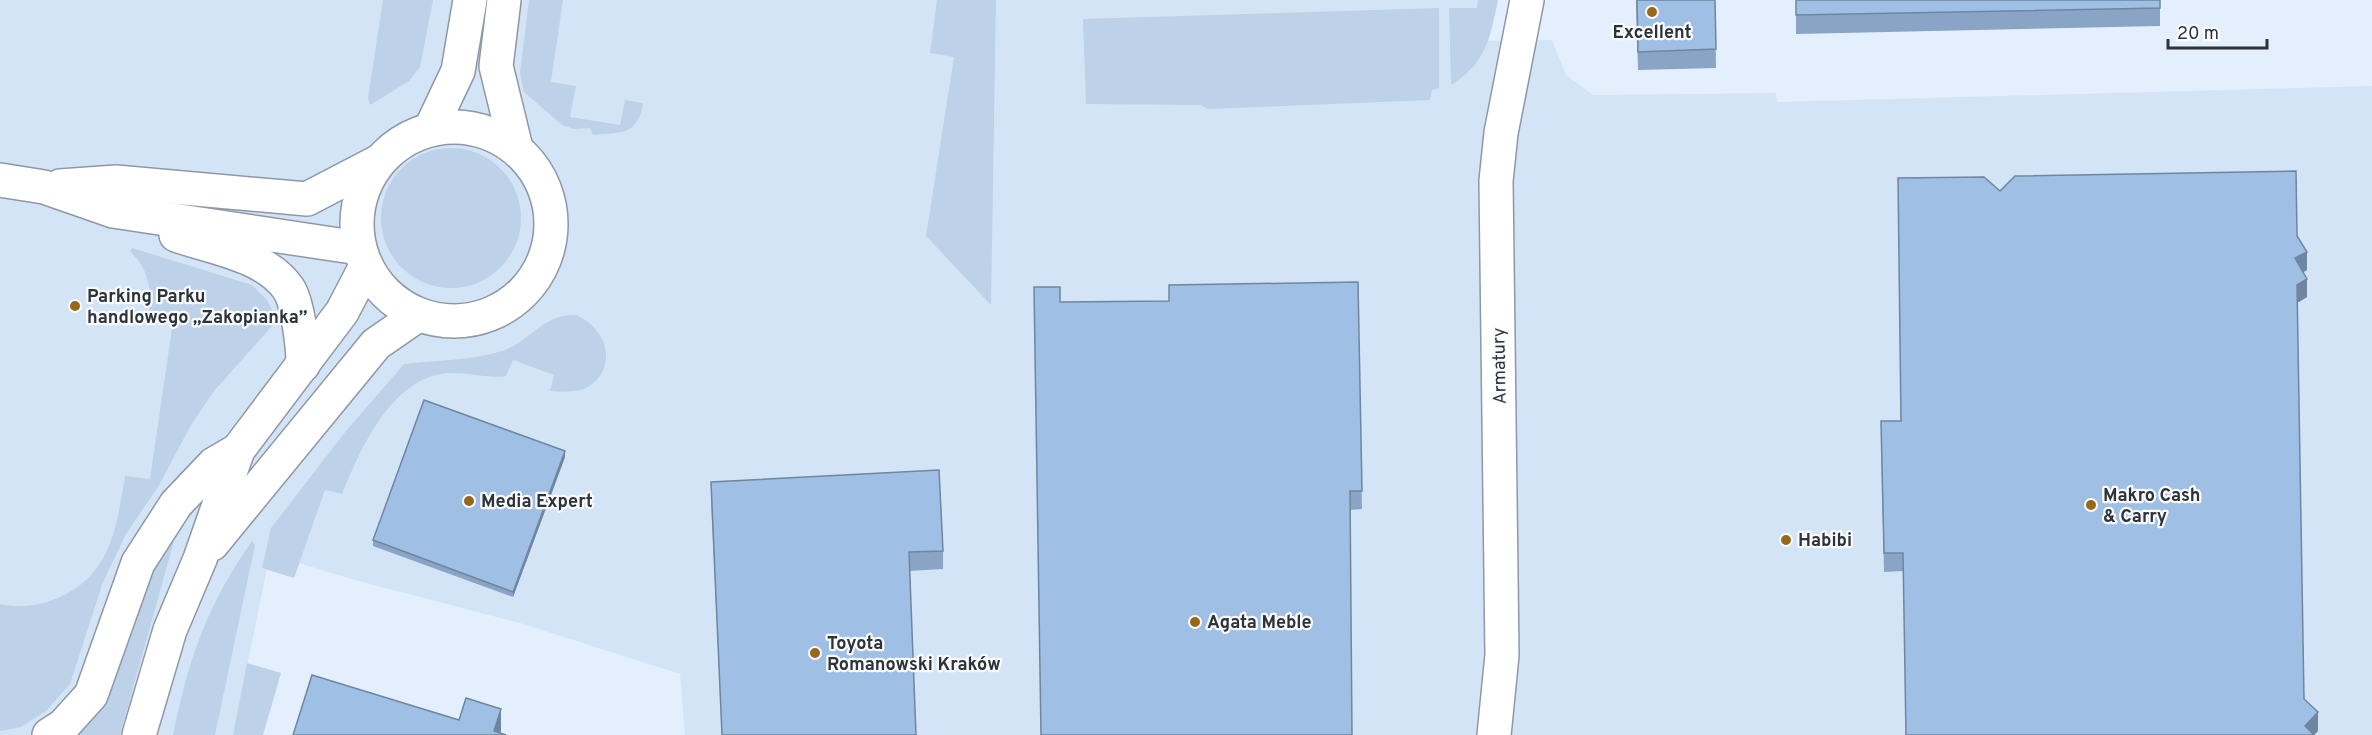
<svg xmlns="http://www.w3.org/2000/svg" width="2372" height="735" viewBox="0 0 2372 735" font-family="Overpass,sans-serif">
<rect width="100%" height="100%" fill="#e4effd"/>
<!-- built -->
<polygon fill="#d4e4f7" points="0,0 1480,0 1481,41 1552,40 1566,75 1593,95 1776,93 1777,102 2372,86 2372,735 685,735 680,674 520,623 351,579 270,554 233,735 0,735"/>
<!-- green -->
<g fill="#bdd1e8">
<polygon points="383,0 433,0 420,67 409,81 370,105 368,98"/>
<path d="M529 0H563L551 82 576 86 570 117 620 125 625 100 643 103C638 136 621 132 593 135L590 128 574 129 562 125 524 92 520 73Z"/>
<polygon points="937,0 996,0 991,305 926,236 954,57 930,53"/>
<path d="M1478 0H1498C1490 39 1486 63 1451 85L1449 8H1477Z"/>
<polygon points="1439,8 1439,88 1432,90 1430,100 1208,109 1201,105 1086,104 1083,19"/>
<circle cx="451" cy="218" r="70"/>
<path d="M132 248 252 285 267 300 275 316 273 325 214 391 191 425 158 487 126 534 103 582 70 684 46 711 21 727 0 731V604C16 608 35 606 50 601 110 580 116 531 125 476L150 479 173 322 149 318C151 294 151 269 130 252Z"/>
<path d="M576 315C605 327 619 363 591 385 580 393 563 392 550 391L554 375 513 360 506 376C496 379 464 372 448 373 392 377 361 448 342 494L325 490 294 578 262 568 271 528 346 431 404 364C436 360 470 361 502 351 531 342 541 314 576 315Z"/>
<polygon points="174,541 120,735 78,735 94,717 117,664 153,560"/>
<path d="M252 541 255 545 215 735H173C188 660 207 605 252 541Z"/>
<polygon points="247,663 281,673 263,735 233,735"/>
</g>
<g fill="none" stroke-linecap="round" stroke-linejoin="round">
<!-- minor casing -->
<g stroke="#8e98a5" stroke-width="36">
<g id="minor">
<polyline points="504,0 496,66 516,148"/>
<circle cx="454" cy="224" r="97"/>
<polyline points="431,128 458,71 470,0"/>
<polyline points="0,180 44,187 113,211 359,248"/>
<polyline points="60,186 116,182 307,199 378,162"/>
<path d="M176 235C212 248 265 255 288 288 298 302 303 347 303 365"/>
<polyline points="212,544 376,344 418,315"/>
<polyline points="49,735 63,726 91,695 138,563 176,504 214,464 238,450"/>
<polyline points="139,735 170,630 200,559 238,450 342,312 366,266"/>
<polyline points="1494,735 1502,655 1496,181 1501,133 1527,0"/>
</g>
</g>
<!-- minor -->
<use href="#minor" stroke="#fff" stroke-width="33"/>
</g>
<!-- wall -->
<g fill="#89a4c5">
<polygon points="1636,0 1715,0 1716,68 1638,70"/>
<polygon points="1796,0 2160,0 2160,26 1796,34"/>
<polygon points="2000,191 2307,270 2303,272 2307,297 2297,303 2304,699 2318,731 2314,735 1903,571 1884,572 1881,440 1901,421"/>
<polygon points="1358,282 1362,509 1350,510 1169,301"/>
<polygon points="565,457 513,597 373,546 373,540"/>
<polygon points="711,482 943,551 943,569 909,571 916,735 722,735 711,500"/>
</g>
<!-- shaded-wall -->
<g fill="#6f86a0">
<polygon points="2307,252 2307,270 2295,277 2295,258"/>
<polygon points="2307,279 2307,297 2297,303 2297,285"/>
<polygon points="565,451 565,457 513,597 513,592"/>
<polygon points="501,709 501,731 499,735 494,731"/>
<polygon points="2318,712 2318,731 2314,735 2305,726"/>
</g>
<!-- building -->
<g fill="#9fbfe5" stroke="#6f86a0" stroke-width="1.5">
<polygon points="1637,0 1715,0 1716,49 1638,52"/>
<polygon points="1796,0 2160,0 2160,8 1796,15"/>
<polygon points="2296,171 2297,236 2307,252 2295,258 2307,279 2297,285 2304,699 2318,712 2305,726 2314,735 1906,735 1903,553 1884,553 1881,421 1901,421 1898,178 1984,177 2000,191 2015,176"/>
<polygon points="1358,282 1362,491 1350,491 1352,735 1041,735 1034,287 1060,287 1060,302 1169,301 1169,285"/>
<polygon points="424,400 565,451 513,592 373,540"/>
<polygon points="939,470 943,551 909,552 916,735 722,735 711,482"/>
<polygon points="312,675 459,720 466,698 501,709 494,731 506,735 293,735"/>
</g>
<!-- markers -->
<g fill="#98671a" stroke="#f9fbfe" stroke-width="2">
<circle cx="1652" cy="12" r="6"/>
<circle cx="75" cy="306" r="6"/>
<circle cx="469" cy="501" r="6"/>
<circle cx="2091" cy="505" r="6"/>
<circle cx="1786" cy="540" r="6"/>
<circle cx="1195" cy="622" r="6"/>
<circle cx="815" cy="653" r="6"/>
</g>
<g text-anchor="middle" stroke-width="4.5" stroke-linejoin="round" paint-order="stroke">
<!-- poi labels -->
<g font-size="18" font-weight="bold" fill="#2e3338" stroke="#f9fbfe" text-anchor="start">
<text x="1652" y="38" text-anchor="middle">Excellent</text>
<text x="87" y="302">Parking Parku<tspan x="87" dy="21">handlowego „Zakopianka”</tspan></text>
<text x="2103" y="501">Makro Cash<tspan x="2103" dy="21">&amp; Carry</tspan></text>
<text x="481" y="507">Media Expert</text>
<text x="1798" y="546">Habibi</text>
<text x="1207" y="628">Agata Meble</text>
<text x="827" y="649">Toyota<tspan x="827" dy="21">Romanowski Kraków</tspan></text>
</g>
<!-- street labels -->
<g font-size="18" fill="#2e3338" stroke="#f9fbfe">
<text transform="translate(1499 366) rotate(-91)" y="6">Armatury</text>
</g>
</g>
<!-- scale -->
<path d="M2168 39v9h99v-9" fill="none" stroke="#2e3338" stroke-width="3"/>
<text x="2177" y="39" font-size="18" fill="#2e3338" stroke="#f9fbfe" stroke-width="4.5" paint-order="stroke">20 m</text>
</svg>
